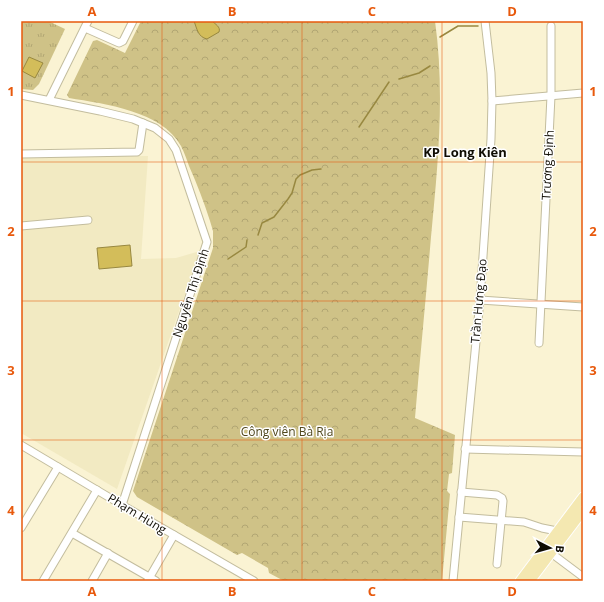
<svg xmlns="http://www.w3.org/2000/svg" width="604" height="602" viewBox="0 0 604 602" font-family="'Open Sans',sans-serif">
<defs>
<pattern id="grass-tufts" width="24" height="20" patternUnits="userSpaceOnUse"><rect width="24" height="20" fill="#cfc287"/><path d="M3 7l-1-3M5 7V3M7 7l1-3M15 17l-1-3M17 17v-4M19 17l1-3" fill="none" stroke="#b1a673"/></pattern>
<pattern id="park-crowns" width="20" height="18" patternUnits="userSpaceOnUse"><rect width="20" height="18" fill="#cfc287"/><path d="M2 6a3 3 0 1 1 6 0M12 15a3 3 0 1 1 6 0" fill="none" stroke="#b1a673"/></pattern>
</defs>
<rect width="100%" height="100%" fill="#faf3d3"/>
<!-- built -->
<polygon fill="#f2eac2" points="148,156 141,259 176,258 200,251 117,489 21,433 21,157"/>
<!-- grass -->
<polygon fill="url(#grass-tufts)" points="21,21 48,21 65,29 39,84 33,90 21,89"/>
<!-- park -->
<path fill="url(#park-crowns)" d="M141 21H435C445 93 438 164 431 237 426 297 420 358 415 418L455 435 452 473 449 474 447 491 450 494 442 581H284L269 573 268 568 242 553 237 555 137 497 133 491 213 248V231L210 221C204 202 197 184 189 166 187 160 184 152 181 146 162 111 105 104 69 98L67 95 93 41 97 40 125 53Z"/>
<!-- water -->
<g fill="#d3bd5a" stroke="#988840">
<path d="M194 21H212C215 24 221 27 219 32L207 39C198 37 197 29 194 21Z"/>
<polygon points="29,57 43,63 35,78 22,71"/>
<polygon points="130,245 132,266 99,269 97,248"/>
</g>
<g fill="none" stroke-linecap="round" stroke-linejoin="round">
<!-- stream -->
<g stroke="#988840" stroke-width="1.5">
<polyline points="440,37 458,26 478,26"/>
<polyline points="399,79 419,73 430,66"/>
<polyline points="359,127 389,82"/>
<polyline points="258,235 262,223 274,217 288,199 292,193 296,179 300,175 312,170 321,169"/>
<polyline points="228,259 246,247 247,240"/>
</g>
<!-- minor casing -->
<g stroke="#c3bd9e" stroke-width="9">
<g id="minor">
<polyline points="85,28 119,43 123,41 133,21"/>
<polyline points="21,95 100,111 133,119 155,128 169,139 176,150 207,242 122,505"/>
<polyline points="49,100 88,21"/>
<polyline points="492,101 583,93"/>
<polyline points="21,154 137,152 139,150 143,123"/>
<polyline points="21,226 88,220"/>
<polyline points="480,300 583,307"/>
<polyline points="539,343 551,96 551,26"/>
<polyline points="21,445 122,505 254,581"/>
<polyline points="465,449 583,452"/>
<polyline points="461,492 497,495 502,498 503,501 497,564"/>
<polyline points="459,517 524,522 542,528 557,531"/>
<polyline points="21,528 58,467"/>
<polyline points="72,533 156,581"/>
<polyline points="551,553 583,577"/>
<polyline points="148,580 174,535"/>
<polyline points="43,581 97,490"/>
<polyline points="92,581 108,553"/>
<polyline points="453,581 480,300 491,139 492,101 491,73 485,21"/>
</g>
</g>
<!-- major casing -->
<g stroke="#fff" stroke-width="11">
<g id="major">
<polyline points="520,581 583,497"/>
<polyline points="530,581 583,511"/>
</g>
</g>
<!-- minor -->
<use href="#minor" stroke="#fff" stroke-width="7"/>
<!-- major -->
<use href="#major" stroke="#f4e8b1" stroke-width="9"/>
</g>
<!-- grid -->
<path fill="none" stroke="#e8590c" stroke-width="1" stroke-opacity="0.55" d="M162 21V581M302 21V581M442 21V581M21 162H583M21 301H583M21 440H583"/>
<g text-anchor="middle" stroke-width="3" stroke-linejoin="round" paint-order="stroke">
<!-- street labels -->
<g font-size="12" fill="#0f0c03" stroke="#fff">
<text transform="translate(548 165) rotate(-87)" y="4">Trương Định</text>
<text transform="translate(191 293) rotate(-72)" y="4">Nguyễn Thị Định</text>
<text transform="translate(479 301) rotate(-85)" y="4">Trần Hưng Đạo</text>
<text transform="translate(137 514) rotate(31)" y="4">Phạm Hùng</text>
</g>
<!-- park labels -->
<g font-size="12" fill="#50471d" stroke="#fff">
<text x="287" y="436">Công viên Bà Rịa</text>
</g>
<!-- neighbourhood labels -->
<g font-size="13" font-weight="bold" fill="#0f0c03" stroke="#fff">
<text x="465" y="157">KP Long Kiên</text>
</g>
</g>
<!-- border -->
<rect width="604" height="602" fill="none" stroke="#ffffff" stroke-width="44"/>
<!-- north arrow -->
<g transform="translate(550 548) rotate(96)" stroke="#ffffff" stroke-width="3" paint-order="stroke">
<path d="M0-3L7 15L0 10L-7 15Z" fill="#0f0c03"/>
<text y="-6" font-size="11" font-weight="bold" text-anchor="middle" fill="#0f0c03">B</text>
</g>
<rect x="22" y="22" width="560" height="558" fill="none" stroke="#e8590c" stroke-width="1.5"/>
<g font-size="13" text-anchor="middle" font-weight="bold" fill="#e8590c">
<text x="92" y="16">A</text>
<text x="232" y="16">B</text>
<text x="372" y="16">C</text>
<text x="512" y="16">D</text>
<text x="11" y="96">1</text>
<text x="593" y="96">1</text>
<text x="11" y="236">2</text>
<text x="593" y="236">2</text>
<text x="11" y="375">3</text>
<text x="593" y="375">3</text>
<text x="11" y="515">4</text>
<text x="593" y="515">4</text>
<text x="92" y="596">A</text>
<text x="232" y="596">B</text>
<text x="372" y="596">C</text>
<text x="512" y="596">D</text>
</g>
</svg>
